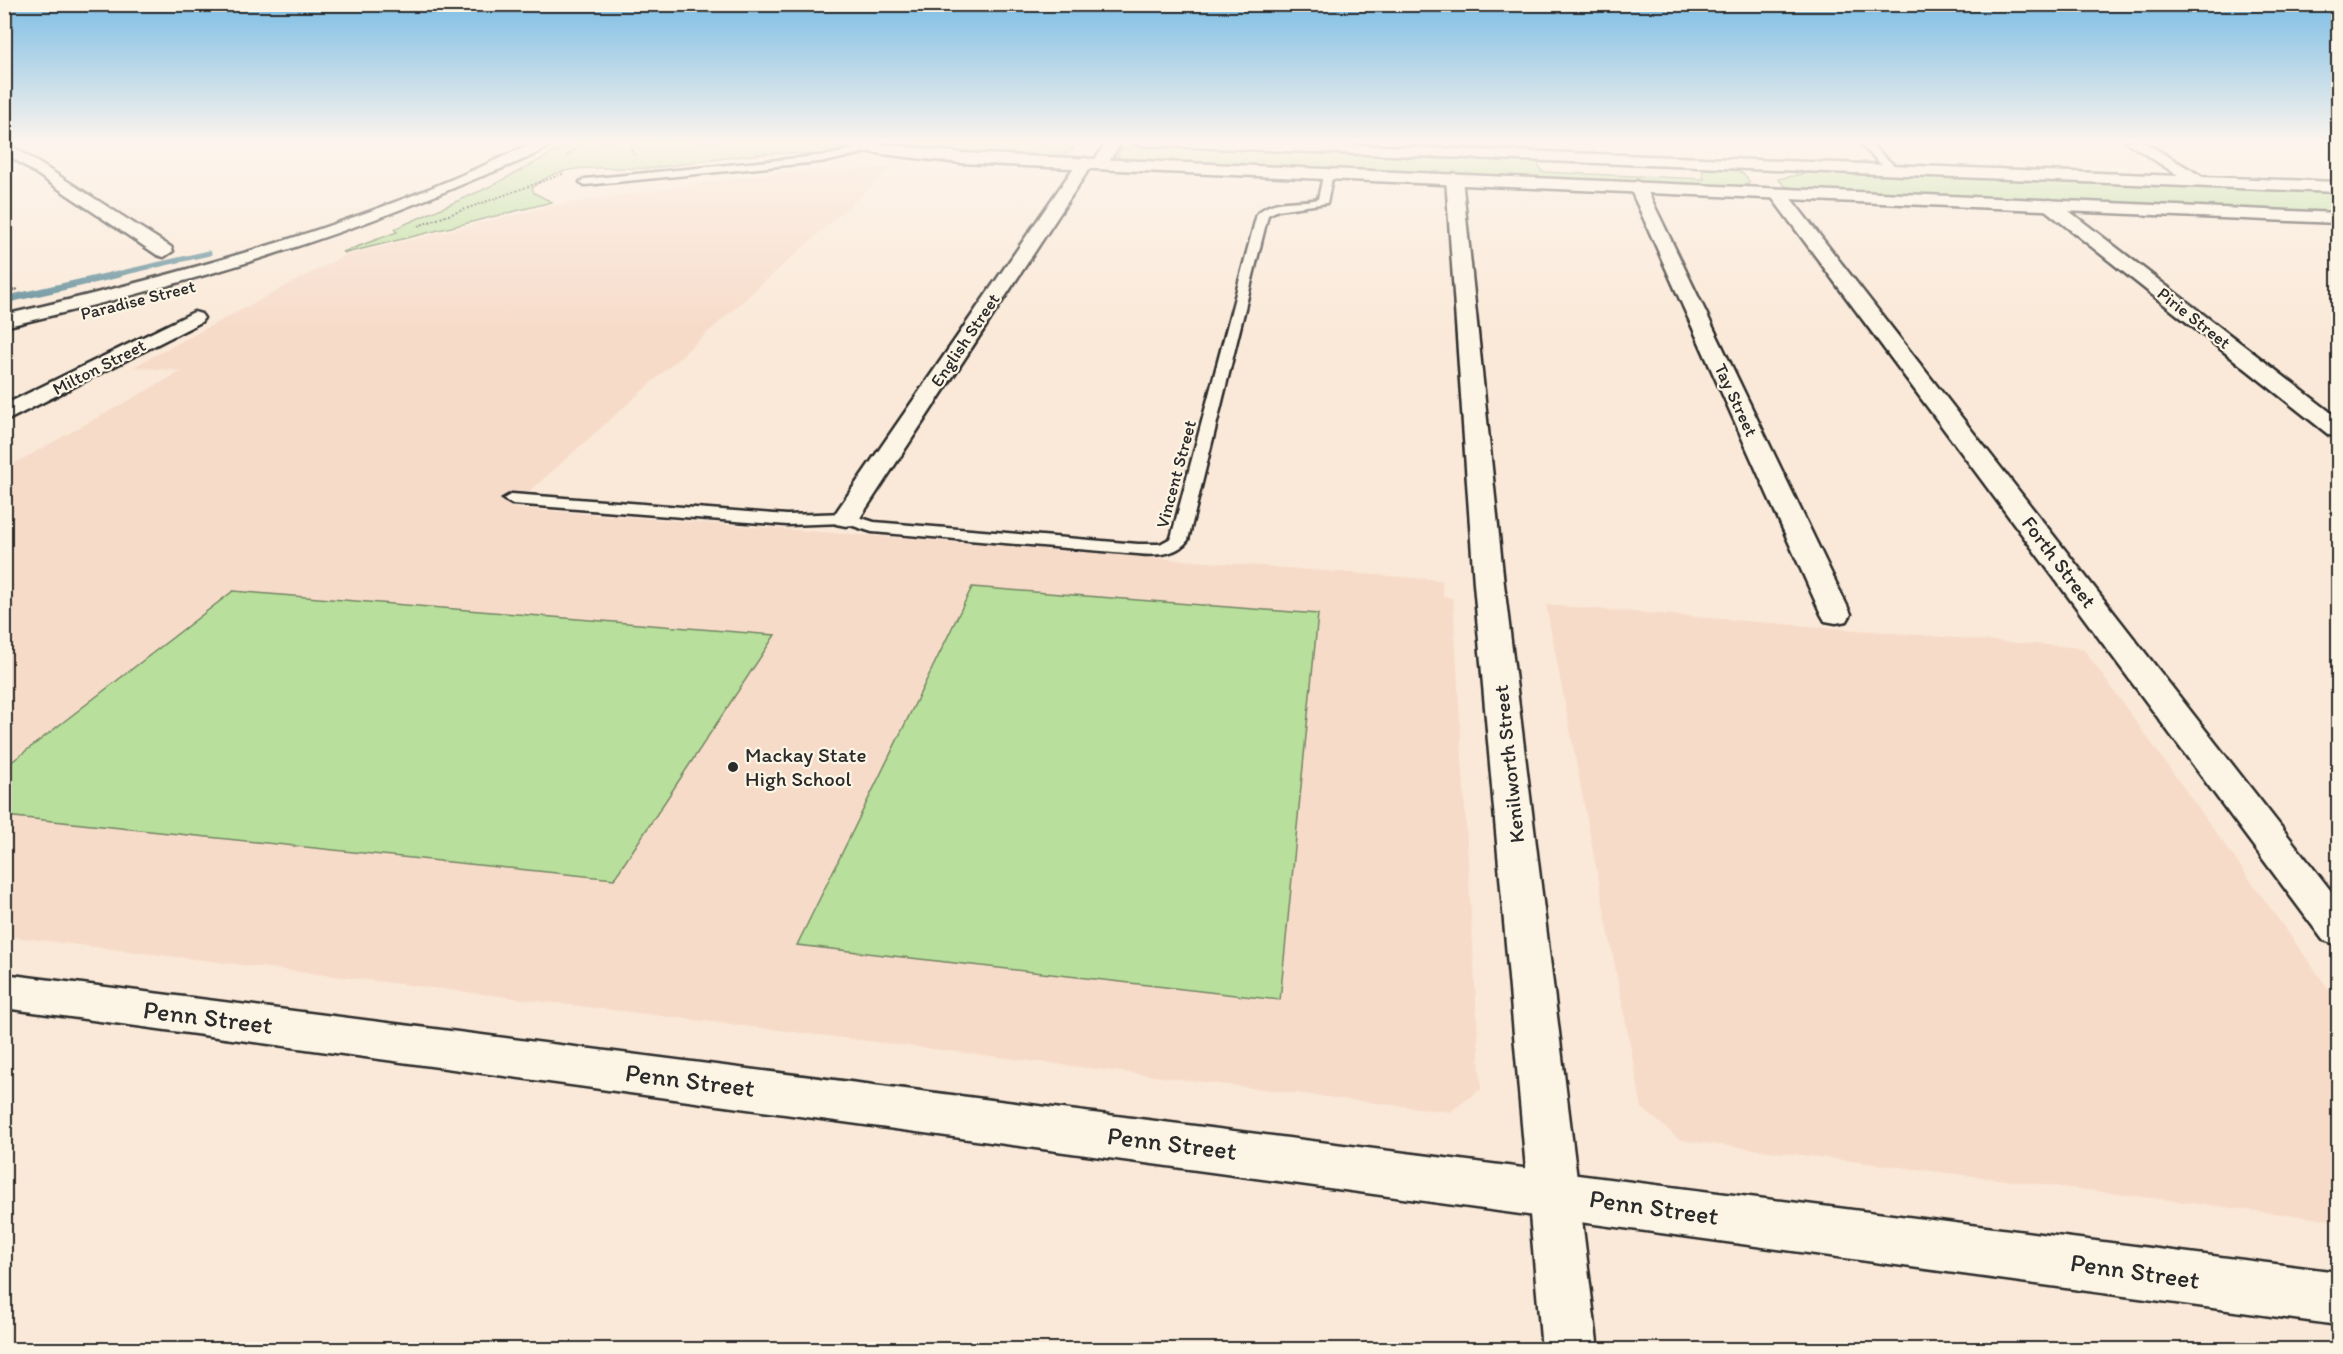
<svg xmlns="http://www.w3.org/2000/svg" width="2343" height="1354" viewBox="0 0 2343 1354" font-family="Itim,sans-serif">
<rect width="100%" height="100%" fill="#fae9d8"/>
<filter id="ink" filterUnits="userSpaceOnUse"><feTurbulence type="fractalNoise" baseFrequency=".0167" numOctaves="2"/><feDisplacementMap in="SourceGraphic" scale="12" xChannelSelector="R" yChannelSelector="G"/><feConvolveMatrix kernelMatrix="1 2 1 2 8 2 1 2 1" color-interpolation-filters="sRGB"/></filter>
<g filter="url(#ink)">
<!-- built -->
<g fill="#f7dbc9">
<polygon points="893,167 511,508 1442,580 1443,596 1453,598 1481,1089 1450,1112 5,936 4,469 182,371 133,367 343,256 555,205 768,174"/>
<polygon points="1546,605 2083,648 2338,1002 2338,1221 1680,1140 1642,1108"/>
</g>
<!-- green -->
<g fill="#b8df9b" stroke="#728563" stroke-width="1.5">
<path d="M576 141H820L841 147 838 151C820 159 802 152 784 153 739 153 695 164 651 168 614 171 563 158 532 188L534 193 552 202 346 253 343 252 397 232 394 229 487 188Z"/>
<path d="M893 141 1063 143 1073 149C1056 167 921 147 893 141Z"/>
<path d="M1140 146 1537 162 1542 172 1704 179 1702 169C1718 168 1742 165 1749 181L1748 184 1730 187 1125 160 1117 156 1122 148Z"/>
<polygon points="1812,172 2338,193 2338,212 1808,191 1785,186 1778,179"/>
<polygon points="972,587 1318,614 1280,1000 797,945"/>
<polygon points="233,591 775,635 614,879 5,816 5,767"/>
</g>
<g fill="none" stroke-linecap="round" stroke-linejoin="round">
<!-- stream-far1 -->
<polyline stroke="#5e8c98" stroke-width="5" points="113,275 209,253"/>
<!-- stream -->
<polyline stroke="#5e8c98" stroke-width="7" points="4,300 119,274"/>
<!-- service casing -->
<g stroke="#2b2b2b" stroke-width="5">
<g id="service">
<polygon points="1857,141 1867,141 1897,168 1897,172 1889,172"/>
<polygon points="872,145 877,148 875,150 829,161 585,185 580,182 585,179 829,155"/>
<path d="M1324 171 1333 173 1327 203 1278 210 1268 215 1188 540C1177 555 1155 556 1138 554L872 532 844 523 787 525 512 504 503 499 512 494 787 515 846 513 874 522 1138 544H1160L1171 538 1257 214C1273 197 1298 204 1318 199Z"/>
</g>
</g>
<!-- minor casing -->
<g stroke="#2b2b2b" stroke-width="5">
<g id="minor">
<polygon points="4,141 171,247 173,251 164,257 157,255 4,152"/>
<polygon points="1108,141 1122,141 1106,166 1100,168 1093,163 856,524 846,526 836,524 832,518 1079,160 1085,158 1092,163"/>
<polygon points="1131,141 1251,141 2179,176 2125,141 2142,141 2203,177 2338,182 2338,192 1138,145"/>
<polygon points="1454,173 1462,178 1504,584 1598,1350 1542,1350 1474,584 1446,178"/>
<polygon points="1637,181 1645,186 1851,614 1847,621 1836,623 1825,621 1821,614 1629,186"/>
<polygon points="1779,190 1785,191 2338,900 2338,945 2323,940 1773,199 1771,195 1773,191"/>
<polygon points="2050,200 2056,201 2338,418 2338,437 2329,435 2044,209 2041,205 2044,201"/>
<polygon points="194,312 201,314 204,318 201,322 4,422 4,405"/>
</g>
</g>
<!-- tertiary casing -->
<g stroke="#2b2b2b" stroke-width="5">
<g id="tertiary">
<path d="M536 141H554C544 154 494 171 477 178 320 246 170 288 4 327V315C186 273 368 224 536 141Z"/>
<path d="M830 141H861L960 153 2338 213V223L960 163C940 160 839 152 830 141Z"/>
<polygon points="4,974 2338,1272 2338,1325 4,1008"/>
</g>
</g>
<!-- path -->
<g stroke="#2b2b2b" stroke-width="2" stroke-dasharray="2 2" stroke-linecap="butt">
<polyline points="635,155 630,149 639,141"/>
<polyline points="567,156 585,141"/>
<polyline points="418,226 563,174"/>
<polyline points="4,292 19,289"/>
</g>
<!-- service -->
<use href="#service" fill="#fcf5e5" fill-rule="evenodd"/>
<!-- minor -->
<use href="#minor" fill="#fcf5e5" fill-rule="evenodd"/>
<!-- tertiary -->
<use href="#tertiary" fill="#fcf5e5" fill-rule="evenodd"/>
</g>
</g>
<!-- sky -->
<linearGradient id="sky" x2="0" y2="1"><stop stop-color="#7ebee5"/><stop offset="0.43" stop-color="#fdf5ed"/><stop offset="1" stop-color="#fdf5ed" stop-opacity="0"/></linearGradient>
<rect width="2343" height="330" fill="url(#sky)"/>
<!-- markers -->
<circle fill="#2b2b2b" stroke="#fcf5e5" stroke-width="2" cx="733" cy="767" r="6"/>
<g text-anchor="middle" stroke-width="4.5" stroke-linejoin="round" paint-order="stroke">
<!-- far-street labels -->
<g font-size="18" fill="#2b2b2b" stroke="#fcf5e5">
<text transform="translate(138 300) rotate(-14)" y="6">Paradise Street</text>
<text transform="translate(2194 318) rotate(38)" y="6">Pirie Street</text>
<text transform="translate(965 340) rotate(-56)" y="6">English Street</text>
<text transform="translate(99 367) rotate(-27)" y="6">Milton Street</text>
<text transform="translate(1736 400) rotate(65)" y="6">Tay Street</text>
<text transform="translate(1176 474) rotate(-75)" y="6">Vincent Street</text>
</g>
<!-- street labels -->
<g font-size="21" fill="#2b2b2b" stroke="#fcf5e5">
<text transform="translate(2059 562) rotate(53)" y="7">Forth Street</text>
<text transform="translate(1509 764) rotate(-96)" y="7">Kenilworth Street</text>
</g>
<!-- poi labels -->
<g font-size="21" fill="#2b2b2b" stroke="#fcf5e5" text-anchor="start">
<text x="745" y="762">Mackay State<tspan x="745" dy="24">High School</tspan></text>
</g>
<!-- near-street labels -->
<g font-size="26" fill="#2b2b2b" stroke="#fcf5e5">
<text transform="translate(208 1017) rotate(7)" y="9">Penn Street</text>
<text transform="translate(690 1080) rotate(7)" y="9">Penn Street</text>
<text transform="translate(1172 1143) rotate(7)" y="9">Penn Street</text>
<text transform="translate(1654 1207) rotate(8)" y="9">Penn Street</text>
<text transform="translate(2135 1271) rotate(8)" y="9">Penn Street</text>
</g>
</g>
<!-- margin -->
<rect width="2343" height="1354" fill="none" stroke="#fcf5e5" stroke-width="24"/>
<rect x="12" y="12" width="2319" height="1330" fill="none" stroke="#2b2b2b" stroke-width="2" filter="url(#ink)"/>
</svg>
